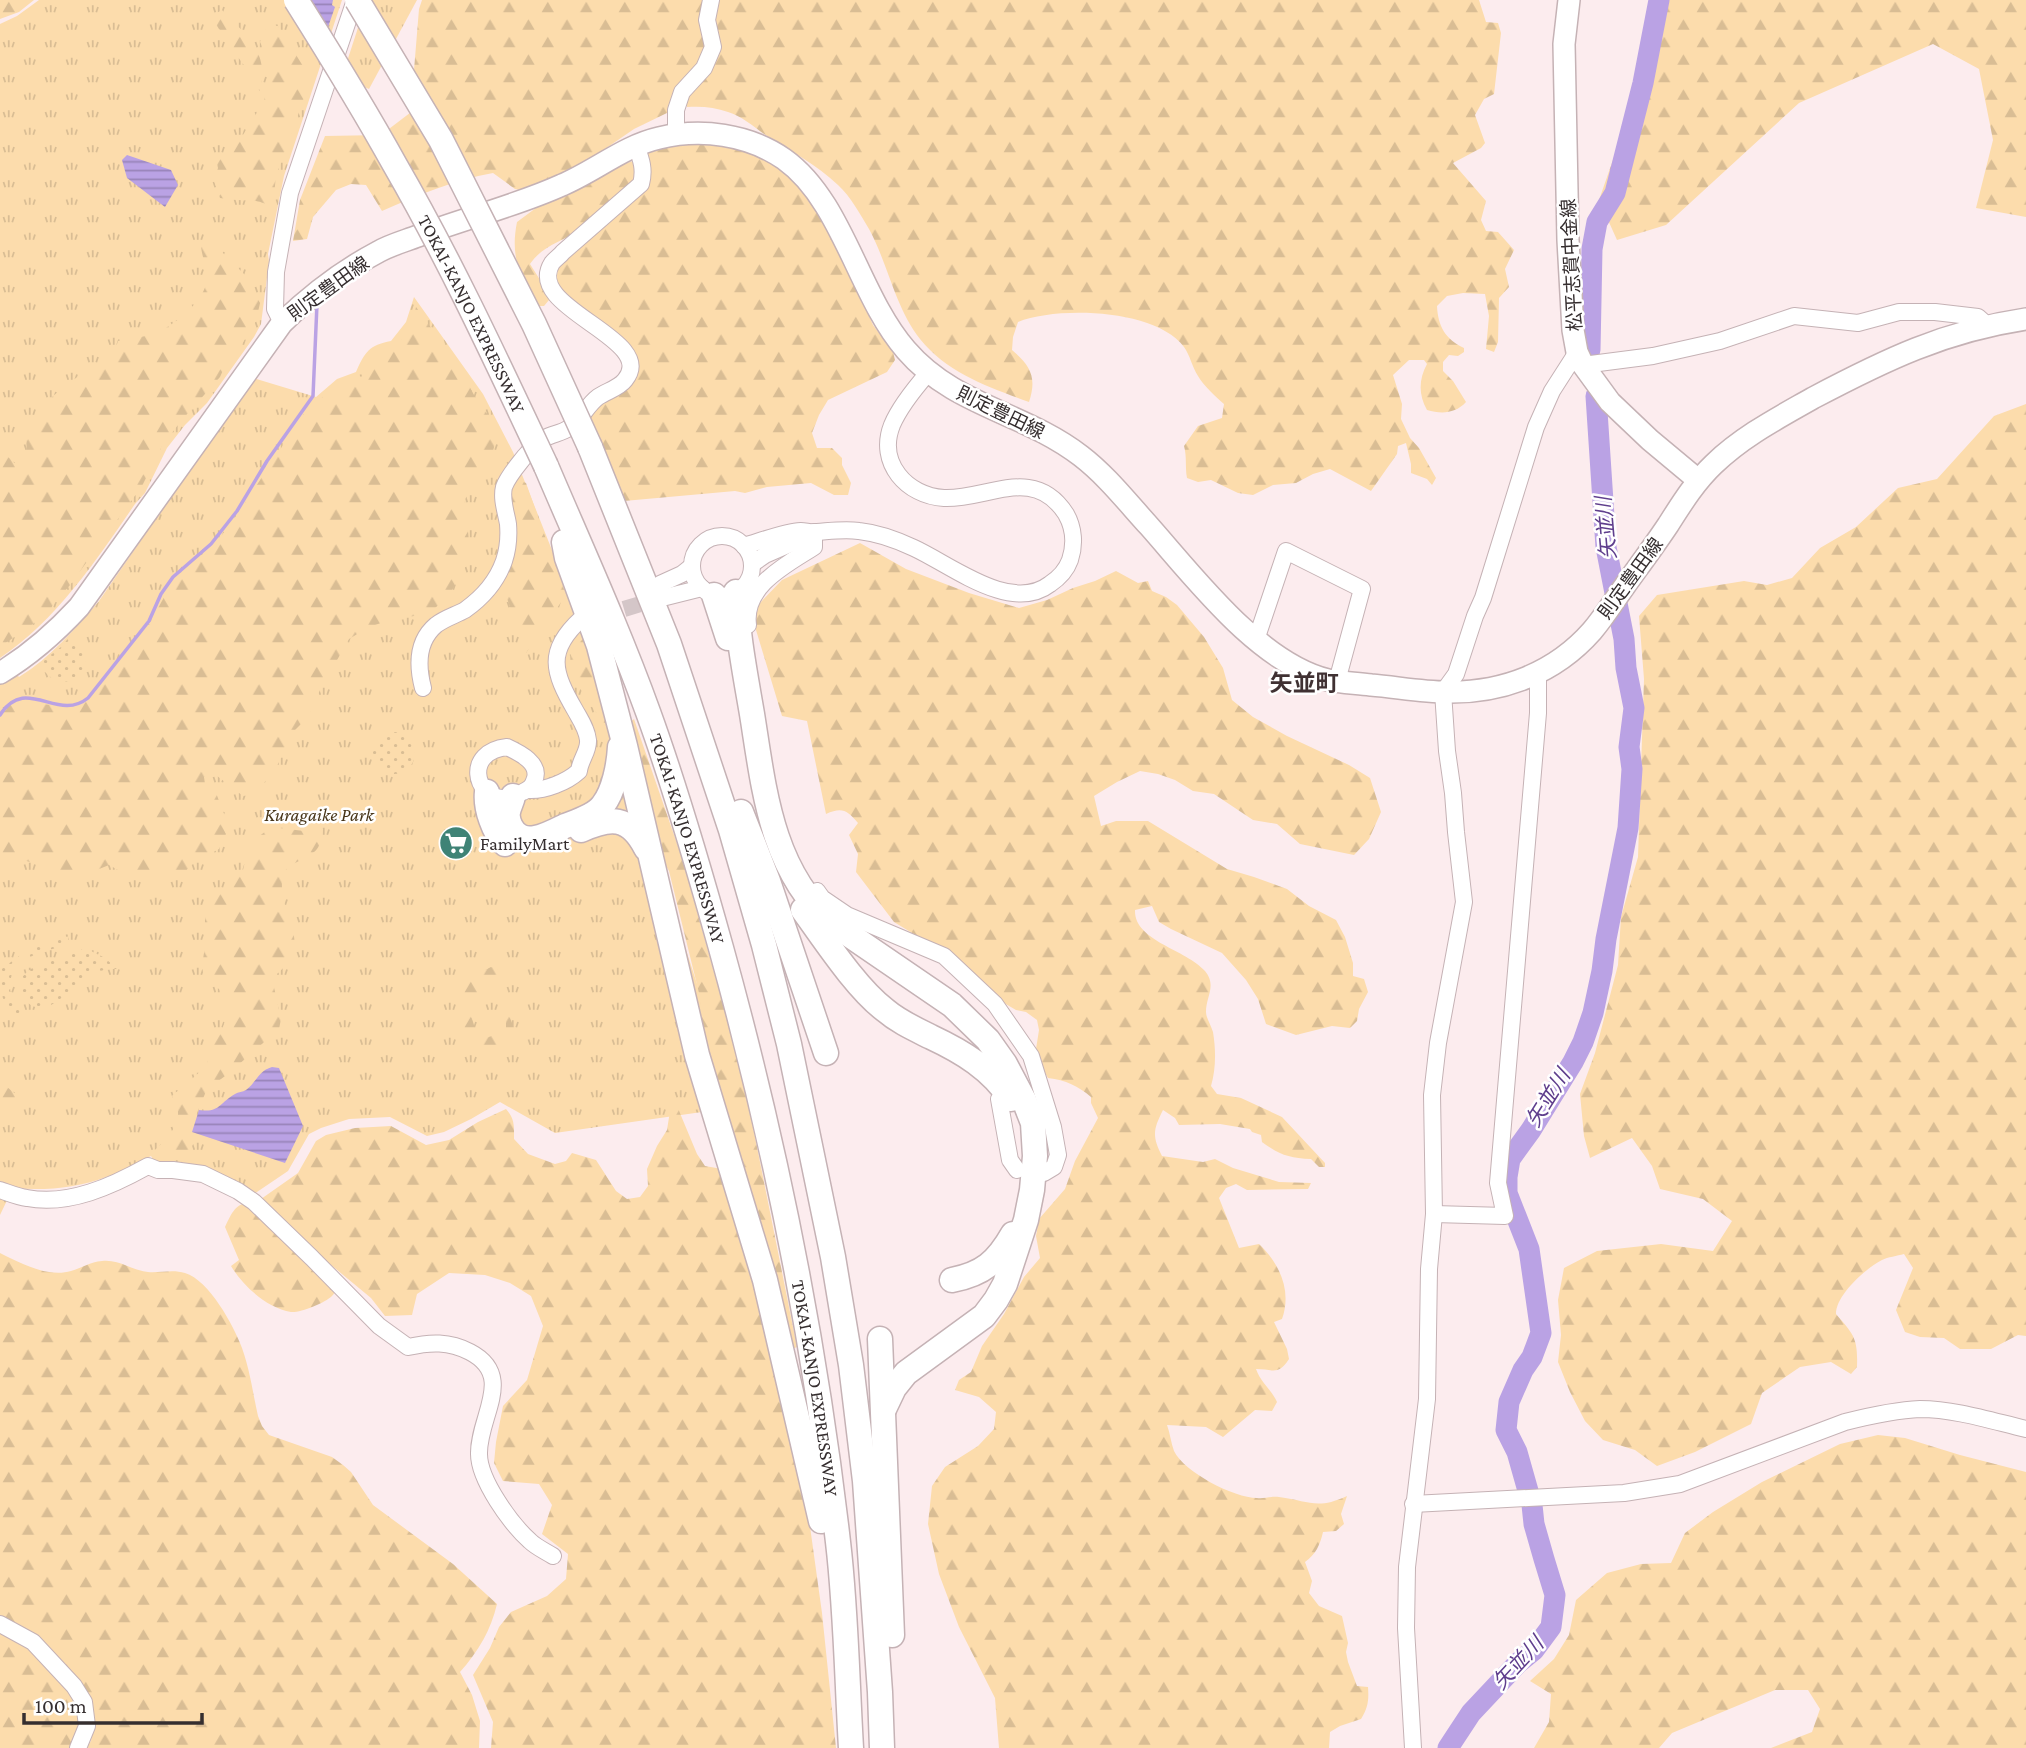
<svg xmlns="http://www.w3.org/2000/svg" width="2026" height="1748" viewBox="0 0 2026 1748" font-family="'Crimson Pro','Noto Sans JP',serif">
<defs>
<pattern id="grass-tufts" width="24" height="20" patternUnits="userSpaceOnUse" patternTransform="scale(1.75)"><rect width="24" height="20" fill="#fcdcac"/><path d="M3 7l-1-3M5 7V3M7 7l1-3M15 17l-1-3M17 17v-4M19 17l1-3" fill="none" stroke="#d9bd94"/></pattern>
<pattern id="forest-firs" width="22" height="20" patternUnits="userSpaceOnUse" patternTransform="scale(1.75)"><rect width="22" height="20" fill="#fcdcac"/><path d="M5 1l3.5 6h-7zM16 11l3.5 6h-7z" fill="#d9bd94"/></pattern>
<pattern id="garden-dots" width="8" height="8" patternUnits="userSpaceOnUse" patternTransform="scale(1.75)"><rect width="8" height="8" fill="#fcdcac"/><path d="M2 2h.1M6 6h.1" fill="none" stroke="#d9bd94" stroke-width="1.8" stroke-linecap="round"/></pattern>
<pattern id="water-rules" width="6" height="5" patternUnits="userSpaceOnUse" patternTransform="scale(1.75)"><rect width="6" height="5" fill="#baa2e4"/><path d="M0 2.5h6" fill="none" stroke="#9884b9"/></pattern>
</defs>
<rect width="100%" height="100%" fill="#fcecee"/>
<!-- grass -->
<g fill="url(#grass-tufts)">
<path d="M39 0H342L284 176 268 254 269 262 261 324 254 337 207 403 185 425 167 448 145 493 135 504C97 559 57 620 0 658V24L17 16Z"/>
<polygon points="367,0 417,0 369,89 342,77"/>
<path d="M414 297 483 394 513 452 575 608 737 1107 555 1133 500 1102 471 1119 444 1132 427 1136 390 1117 349 1119 321 1128 309 1134 288 1171 251 1196 158 1167 151 1156C136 1163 122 1172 106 1177 77 1188 44 1191 13 1188L0 1215V680L14 671 19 677C51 657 75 629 99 601L253 378 316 397 337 379 356 372C365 352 369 345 391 341L406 322Z"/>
</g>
<!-- forest -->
<g fill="url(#forest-firs)">
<polygon points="0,0 34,0 19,12 0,19"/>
<path d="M422 0H709L710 47 669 112 634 129 570 173 524 191 515 189 493 173C453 180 419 195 382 211L366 185 351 184 336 190 313 217 307 239 293 241 300 200 325 136 381 135 423 103 414 70 419 9Z"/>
<path d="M714 0H1479L1486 22 1498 23 1501 33 1494 94 1484 99 1475 115 1485 143 1481 148 1453 163 1486 201 1481 220 1486 231 1498 232 1514 250 1505 269 1509 287 1499 298 1498 342 1494 352 1486 349 1489 316 1485 294 1463 293 1447 296 1437 306C1438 326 1445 339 1464 348V352L1458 356 1449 355 1443 362V371L1453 381 1466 402C1455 414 1441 414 1427 410 1418 394 1419 379 1427 364L1424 360H1409L1393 375 1402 404 1401 419 1410 438 1419 448 1436 478 1432 485 1427 479 1411 473V464L1406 443 1398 446 1397 454 1371 491 1330 469 1313 474 1296 483 1273 485 1253 495 1238 493 1211 480 1198 482 1187 478C1185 467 1187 457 1184 446L1198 426 1222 418 1224 404C1216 397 1203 385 1198 376 1192 367 1190 355 1184 347 1156 309 1058 306 1018 322L1013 337 1012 350C1031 366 1037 378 1029 402 989 387 948 374 920 339 895 307 888 264 869 229 860 214 851 197 838 185 817 165 789 150 764 134 753 126 741 116 728 112 715 107 701 106 687 107L686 92 697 81 712 25Z"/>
<polygon points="1661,0 2026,0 2026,217 1976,208 1993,140 1979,69 1933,44 1799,103 1666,225 1617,240 1599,200 1622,134"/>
<path d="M222 10C246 35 270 52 260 91L251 83 246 68 235 53 228 37 219 29 214 21 215 14Z"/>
<path d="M271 25 278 26 311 79 276 176 273 204C265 205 263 202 256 201 244 200 232 200 220 198L214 181 218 168 216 159 238 143 264 101 268 81 269 61 260 42 263 32Z"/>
<path d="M694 140 737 145 784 169 807 192 838 247 873 325 893 352 895 360 887 372 828 400 819 415 812 433 817 448H832L842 458V465L851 483 848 495H834L811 483 767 487 745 493 735 491 624 501 588 419 599 404 636 366 556 284 558 266 648 186C652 173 652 165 646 153L668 144Z"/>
<path d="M636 160C636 166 638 171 635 177 628 192 594 219 579 230 562 242 543 245 530 264L542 283 549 300 544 306H535C520 275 510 257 517 222L544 202 621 165Z"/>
<path d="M201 246H216L245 275 260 303 256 321 239 349 228 359 220 377 181 421 162 446 142 486 70 585 43 617 0 647V487L3 483 0 477V458L7 456 20 468 27 458 26 431 53 396 95 363 110 366 118 341C130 339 144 337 156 333 173 326 202 303 206 284 209 273 202 258 201 246Z"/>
<path d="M416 307 458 365 474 395 494 424 496 439 493 451 480 461 465 500 470 552 467 564 448 597 435 608 414 616 390 620 369 627 349 639 320 690 308 717 291 734 274 773 251 795 243 796 212 772 204 777 205 784 216 793 226 819 222 825 226 834 219 849 193 863 183 874 174 879 165 873 156 872 154 886C136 883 124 873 109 865L77 878 0 852V720L9 705 16 700 26 699 41 704 73 707 90 700 124 652 151 621 174 579 213 547 239 512 312 401 319 400 341 382 363 376 366 358 379 348 398 344 412 325Z"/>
<path d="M2026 404V1336L2018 1335 1991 1349H1960L1944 1338 1920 1337 1905 1332 1896 1310 1913 1268 1904 1254C1897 1256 1888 1257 1882 1260 1865 1269 1836 1295 1836 1314 1854 1335 1858 1338 1857 1367L1851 1374 1831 1362 1800 1367 1762 1393 1751 1424 1695 1452 1657 1466 1635 1450 1603 1440 1585 1421 1570 1392 1558 1362 1561 1335 1558 1300 1564 1268 1597 1251 1661 1244 1713 1251 1732 1221 1703 1199 1660 1189 1652 1166 1632 1138 1590 1158 1584 1136 1580 1094 1595 1053 1618 965 1621 917 1638 857 1644 679 1639 616 1657 595 1744 581 1767 585 1792 578 1820 548 1856 527 1898 488 1937 479 1994 416Z"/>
<polygon points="521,481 526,483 566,595 526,653 501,581 510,492"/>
<path d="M860 543 906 569 969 593 1019 608 1047 600 1073 588 1095 581 1116 571 1138 583 1148 581 1152 591 1166 597 1177 605 1204 637 1223 668 1232 700 1253 717 1287 736 1349 765 1370 778 1381 812 1369 839 1354 855 1300 844 1277 824 1253 820 1214 794 1193 791 1175 780 1158 774 1140 771 1117 782 1094 796 1101 826 1116 821H1148L1227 869 1254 877 1287 889 1309 906 1336 920 1345 937 1353 963V976L1364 979 1368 992 1359 1009 1357 1021 1350 1028 1332 1026 1296 1035 1266 1024 1258 999 1246 980 1222 953 1171 929 1159 922 1152 906 1135 910C1134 941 1186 949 1205 971 1217 986 1206 996 1206 1012 1206 1018 1211 1025 1213 1032 1216 1050 1216 1069 1211 1086L1217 1094 1241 1098 1282 1117 1325 1163V1167H1319L1311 1159C1289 1158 1280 1155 1262 1142L1261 1135 1252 1132 1250 1129 1220 1124 1179 1125 1175 1118 1163 1110C1153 1130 1152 1136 1162 1156L1203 1162 1215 1159 1233 1168 1279 1182 1311 1183 1308 1189 1247 1190 1236 1184 1226 1188 1219 1198 1239 1248 1259 1244C1280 1264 1292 1291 1282 1319L1274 1322 1287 1349 1289 1359C1278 1376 1273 1369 1256 1369 1261 1383 1271 1389 1277 1402L1272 1411 1255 1410 1223 1437 1206 1427 1167 1425C1170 1433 1171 1443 1174 1451 1184 1472 1234 1498 1257 1498 1264 1499 1271 1496 1279 1497 1309 1501 1317 1510 1347 1496L1341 1514 1344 1524 1336 1531 1323 1532C1320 1545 1316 1554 1305 1562L1312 1581 1309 1593 1319 1606 1342 1616 1348 1643 1346 1652 1348 1662 1357 1686 1368 1687C1369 1700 1368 1708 1361 1719L1340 1726 1330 1732 1329 1748H999L995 1698 959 1627 939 1574 928 1524 932 1486 945 1467 978 1446 994 1429 996 1412 979 1397 955 1390 959 1380 971 1372 982 1346 1004 1314 1024 1277 1040 1258 1036 1236 1039 1219 1065 1189 1075 1161 1098 1118 1091 1103V1097C1078 1086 1066 1080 1048 1078L1041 1066 1036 1049 1039 1030 1037 1020 1026 1012 1016 1010 997 999 945 953 894 922 856 872 858 854 849 835 858 823C847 810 842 807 826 814L807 721 782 716 756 630V615L759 604 782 580Z"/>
<path d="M584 638 611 721 604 723C593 707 563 672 572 651 574 646 580 642 584 638Z"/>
<polygon points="634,719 682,858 742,1072 797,1347 790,1350 698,1015 701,1001 669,871 660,856 628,724"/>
<path d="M271 827 304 831 318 828 323 829C322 835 321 844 317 849 307 861 283 863 282 879 279 922 318 943 272 978L281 1019 279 1029 228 1074 207 1089 189 1132 195 1139 191 1149 187 1151H177L161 1155 154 1151C164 1141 179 1128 178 1112 178 1107 174 1101 172 1096 177 1090 183 1089 187 1084 194 1077 199 1072 207 1066L208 1050 216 1036 222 1030 229 1009 219 989 204 980 202 965 205 947V901L218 895 230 885 243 870 249 844Z"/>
<path d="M491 967 500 970 502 975 485 979 486 990 483 988C476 990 478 995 478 1002L469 1008 478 1039H483L506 1031V1016L509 1014 516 1035C495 1054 475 1055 459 1030 460 1018 459 982 470 978 474 976 478 976 482 976L485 970Z"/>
<polygon points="0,1060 9,1079 7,1087 17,1095 17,1099 0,1110"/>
<path d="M677 1106 697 1154 705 1166 722 1169 744 1246 803 1476 822 1613 836 1748H491L493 1722 473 1675 490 1648 499 1627 511 1612 547 1596 566 1579 568 1554 542 1534 552 1505 539 1484 503 1481 494 1463 496 1442 503 1406 527 1380 543 1326 531 1296 510 1283 485 1275 449 1273 417 1294 412 1315 385 1316 371 1298 319 1255 261 1199 298 1173 316 1141 326 1135 355 1128 391 1126 426 1145 449 1140 478 1122 506 1109C515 1119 514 1126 514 1139L528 1154 555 1164 566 1161 572 1153 596 1160 616 1191 627 1199 640 1197 648 1186 647 1169 657 1146 667 1130 670 1111Z"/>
<path d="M248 1202 338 1287C336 1290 334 1294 332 1296 325 1303 300 1313 291 1312 267 1308 243 1286 231 1266L239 1260 225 1227C231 1215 234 1205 248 1202Z"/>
<path d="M0 1253C20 1263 48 1278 71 1271 82 1268 90 1262 102 1261 119 1259 131 1270 148 1272 160 1273 173 1269 185 1273 209 1280 234 1326 242 1348 250 1370 253 1394 258 1416L262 1426 269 1435 332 1457 343 1465 351 1472 373 1505 453 1564 497 1604C491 1630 478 1652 460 1672L472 1695 480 1721 479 1748H86L91 1741 93 1729 89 1701 0 1619Z"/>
<polygon points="1878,1435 1905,1438 1960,1455 2026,1472 2026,1748 1771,1748 1812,1732 1820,1709 1808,1690 1775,1690 1672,1733 1659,1748 1534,1748 1549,1722 1551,1694 1530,1681 1554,1659 1569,1635 1576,1600 1607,1573 1641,1564 1671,1563 1685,1533 1713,1512 1762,1482 1840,1444"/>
<polygon points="0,1633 27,1646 68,1688 79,1709 82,1725 71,1748 0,1748"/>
</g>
<!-- garden -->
<g fill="url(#garden-dots)">
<path d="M71 635C74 639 80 643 83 647 94 665 75 688 55 680 49 677 43 670 39 664L61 647Z"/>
<circle cx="394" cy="753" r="21"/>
<path d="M69 936 67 945C44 952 10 956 10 986 10 998 16 1008 25 1014L19 1016C0 1000 0 995 0 970L26 951Z"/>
<path d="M85 948 105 958 117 969C107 969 94 971 86 977 70 986 48 1022 27 1002 23 999 21 993 20 988 17 963 67 958 85 948Z"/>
</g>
<!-- water -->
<g fill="url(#water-rules)">
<polygon points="312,0 333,0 332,5 335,7 327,30 310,27"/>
<polygon points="127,155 171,170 178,185 165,207 127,178 122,160"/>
<path d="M272 1067 279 1068 303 1126 285 1163 192 1132 199 1110C220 1113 219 1103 235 1094 238 1092 243 1092 246 1090 256 1083 258 1071 272 1067Z"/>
</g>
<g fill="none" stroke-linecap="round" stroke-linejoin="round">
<!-- stream -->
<path stroke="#baa2e4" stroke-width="3.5" d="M0 715C26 674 57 723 88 698L149 621 161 594 173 577 211 544 237 511 267 461 313 396 317 304"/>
<!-- river -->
<g stroke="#baa2e4" stroke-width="21">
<polyline points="1590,350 1592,249 1597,222 1615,193 1643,83 1659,0"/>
<polyline points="1448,1748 1471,1713 1518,1663 1534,1650 1551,1627 1555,1595 1544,1559 1534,1524 1532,1505 1517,1452 1506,1430 1509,1402 1523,1370 1532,1357 1541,1333 1529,1249 1507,1193 1507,1177 1510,1159 1531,1130 1573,1062 1583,1042 1593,1013 1602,971 1606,939 1628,828 1632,769 1629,747 1634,708 1626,668 1624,639 1606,547 1596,396"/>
</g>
<!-- minor-tunnel -->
<polyline stroke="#d4c6c8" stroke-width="16" stroke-dasharray="16 8" stroke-linecap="butt" points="601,616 660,598"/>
<!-- minor casing -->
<g stroke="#c5b2b5" stroke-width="18">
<g id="minor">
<polyline points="676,135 676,110 682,92 704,68 713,47 707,20 711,0"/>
<polyline points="282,323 275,309 276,272 290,193 355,0"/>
<polyline points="1583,365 1653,356 1720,341 1794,316 1858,323 1899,312 1935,312 1978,317 1987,325"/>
<circle cx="722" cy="566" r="30"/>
<path d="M744 546C761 541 784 532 801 531 806 531 811 533 817 532 831 531 845 529 859 531 878 533 897 540 914 548 951 565 1011 614 1050 584 1059 578 1066 571 1070 560 1075 545 1074 528 1066 514 1034 464 987 500 944 498 907 496 877 463 892 425 900 406 915 388 928 373"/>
<polyline points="752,564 765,555 806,537"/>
<polyline points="660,584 682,574 692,566"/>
<polyline points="666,597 702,588"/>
<path d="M748 625C743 586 786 565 814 547V532"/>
<polyline points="1256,640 1286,551 1362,589 1337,681"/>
<path d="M423 688C417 665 417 641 436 625 445 618 456 615 465 610 482 598 497 581 504 561 508 549 509 536 508 524 506 512 501 499 504 487 508 476 518 465 525 456 531 449 537 443 545 438 552 434 562 433 569 428 581 420 587 405 598 397 607 391 619 388 625 380 659 338 523 309 552 263 555 259 560 256 563 252L641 184C645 169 641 159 636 145"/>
<path d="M507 747C520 753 542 764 534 781 532 787 529 789 523 792 516 795 510 798 502 798 475 797 464 752 507 747Z"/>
<path d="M528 790C545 791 567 782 579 771 580 760 589 751 588 740 587 729 580 719 575 710 553 672 546 651 581 619"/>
<polyline points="817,891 822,898 847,915 944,956 995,1004 1031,1056 1053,1127 1058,1155 1054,1167 1044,1173"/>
<polyline points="999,1099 1010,1160 1017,1170"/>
<path d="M0 1190C9 1193 18 1197 27 1198 69 1206 112 1186 148 1166L158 1170H173L203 1174 238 1191 254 1202 312 1258 379 1326 408 1347C430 1342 449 1341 470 1352 516 1376 478 1417 479 1454 479 1480 511 1524 530 1541 536 1547 545 1551 553 1556"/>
<polyline points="1434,1214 1505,1216 1498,1183 1538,713 1538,674"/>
<path d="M1413 1504 1624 1493 1680 1484 1845 1422C1869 1416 1895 1410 1920 1409 1955 1409 1992 1421 2026 1429"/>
<polyline points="0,1624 33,1642 74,1686 84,1702 87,1726 78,1748"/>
<polyline points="1413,1748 1406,1628 1407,1567 1427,1399 1429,1269 1434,1214 1432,1095 1438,1043 1464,902 1456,832 1453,793 1447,751 1443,692 1456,674 1475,616 1483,598 1536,427 1552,391 1577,352"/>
</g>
</g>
<!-- major casing -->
<g stroke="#c5b2b5" stroke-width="24">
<g id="major">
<polyline points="1569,0 1564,44 1568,240 1573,330 1577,352 1583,365 1610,402 1650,440 1698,480"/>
<path d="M0 673C30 655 55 633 79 607L282 323C311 295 342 271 378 252 390 245 405 241 418 236 465 218 516 206 562 185 595 171 624 146 659 138 701 128 748 134 784 159 843 201 858 295 906 350 954 406 1024 412 1081 456 1107 476 1127 502 1149 526 1195 578 1259 663 1328 680 1342 683 1357 683 1371 685 1396 687 1422 692 1447 692 1503 693 1555 673 1592 631 1604 617 1614 601 1624 587 1639 566 1654 546 1668 525 1682 503 1695 482 1714 464 1743 436 1778 418 1813 398 1885 360 1945 331 2026 319"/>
</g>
</g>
<!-- highway casing -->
<g stroke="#c5b2b5" stroke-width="27">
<g id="highway">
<polyline points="590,447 669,644 731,830 764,945 789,1044 833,1257 851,1365 865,1481 880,1692 882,1748"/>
<path id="s1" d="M546 466C581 548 618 629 648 712 676 789 699 869 721 948 775 1143 815 1341 838 1542 846 1609 847 1680 851 1748"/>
<polyline points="564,542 567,558 599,646 625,746 697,1055 765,1280 821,1521"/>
<path d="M736 592C737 633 745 673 752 714 764 789 771 870 832 923L952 1005 988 1040 1005 1064 1024 1100 1033 1123 1035 1156 1032 1190 1026 1220 1005 1284 996 1300 984 1316 906 1373 894 1388 884 1409"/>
<polyline points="714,595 728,638"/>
<path d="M487 792C485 808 494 833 505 844"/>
<path d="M513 796C512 802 509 806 508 812 507 817 509 823 511 827 523 849 549 834 565 826 578 821 595 816 603 805 614 791 619 765 620 747"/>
<polyline points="741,812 768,881 826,1053"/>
<path d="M581 830C610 817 629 815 646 848"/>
<path d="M803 910C825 940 856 988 885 1010 899 1022 915 1029 931 1037 963 1052 991 1069 1011 1099"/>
<path d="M952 1280C983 1274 997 1262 1013 1234"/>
<polyline points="880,1339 892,1635"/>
</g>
</g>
<!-- minor -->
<use href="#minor" stroke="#fff" stroke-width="16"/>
<!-- major -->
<use href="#major" stroke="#fff" stroke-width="21"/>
<!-- highway -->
<use href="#highway" stroke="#fff" stroke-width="24"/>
<!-- highway-bridge casing -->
<g stroke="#c5b2b5" stroke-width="27" stroke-linecap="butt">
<g id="highway-bridge">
<path id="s2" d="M296 0C330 54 364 109 395 165 451 262 498 364 546 466"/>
<polyline points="357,0 441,140 534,324 590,447"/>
</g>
</g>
<!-- highway-bridge -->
<use href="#highway-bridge" stroke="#fff" stroke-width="24"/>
</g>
<!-- icons -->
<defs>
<g id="supermarket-disc" transform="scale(1.75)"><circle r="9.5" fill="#3f8376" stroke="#fff"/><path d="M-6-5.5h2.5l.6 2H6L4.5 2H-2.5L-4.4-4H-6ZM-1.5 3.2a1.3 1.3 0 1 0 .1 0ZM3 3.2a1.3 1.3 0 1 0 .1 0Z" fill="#fff"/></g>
</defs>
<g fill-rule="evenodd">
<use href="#supermarket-disc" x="456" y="843"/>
</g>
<g text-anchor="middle" stroke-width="5" stroke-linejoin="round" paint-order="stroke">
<!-- street labels -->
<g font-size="19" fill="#352e2f" stroke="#fff">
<text transform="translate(1571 265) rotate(-93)" y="7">松平志賀中金線</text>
<text transform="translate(328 288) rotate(-36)" y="7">則定豊田線</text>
<text dy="7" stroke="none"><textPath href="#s2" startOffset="360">TOKAI-KANJO EXPRESSWAY</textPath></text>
<text transform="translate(1001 412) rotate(26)" y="7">則定豊田線</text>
<text transform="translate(1630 578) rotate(-54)" y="7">則定豊田線</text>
<text dy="7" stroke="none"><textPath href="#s1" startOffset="399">TOKAI-KANJO EXPRESSWAY</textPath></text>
<text dy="7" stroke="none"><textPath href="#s1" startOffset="964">TOKAI-KANJO EXPRESSWAY</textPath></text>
</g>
<!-- park labels -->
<g font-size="19" font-style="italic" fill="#473518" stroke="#fff">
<text x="319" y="821">Kuragaike Park</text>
</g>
<!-- poi labels -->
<g font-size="19" fill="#352e2f" stroke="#fff" text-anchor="start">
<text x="480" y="850">FamilyMart</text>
</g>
<!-- water labels -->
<g font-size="21" font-style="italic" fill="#5f3e8d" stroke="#fff">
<text transform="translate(1606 528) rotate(-95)" y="7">矢並川</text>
<text transform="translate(1548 1098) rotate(-58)" y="7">矢並川</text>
<text transform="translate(1518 1663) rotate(-47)" y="7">矢並川</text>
</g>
<!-- quarter labels -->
<g font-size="23" font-weight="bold" fill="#403133" stroke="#fff">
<text x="1304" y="691">矢並町</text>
</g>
</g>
<!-- scale -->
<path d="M24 1713v10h178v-10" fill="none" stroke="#352e2f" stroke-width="3.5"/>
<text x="35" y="1713" font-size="21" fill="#352e2f" stroke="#ffffff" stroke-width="5" paint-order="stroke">100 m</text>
</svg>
